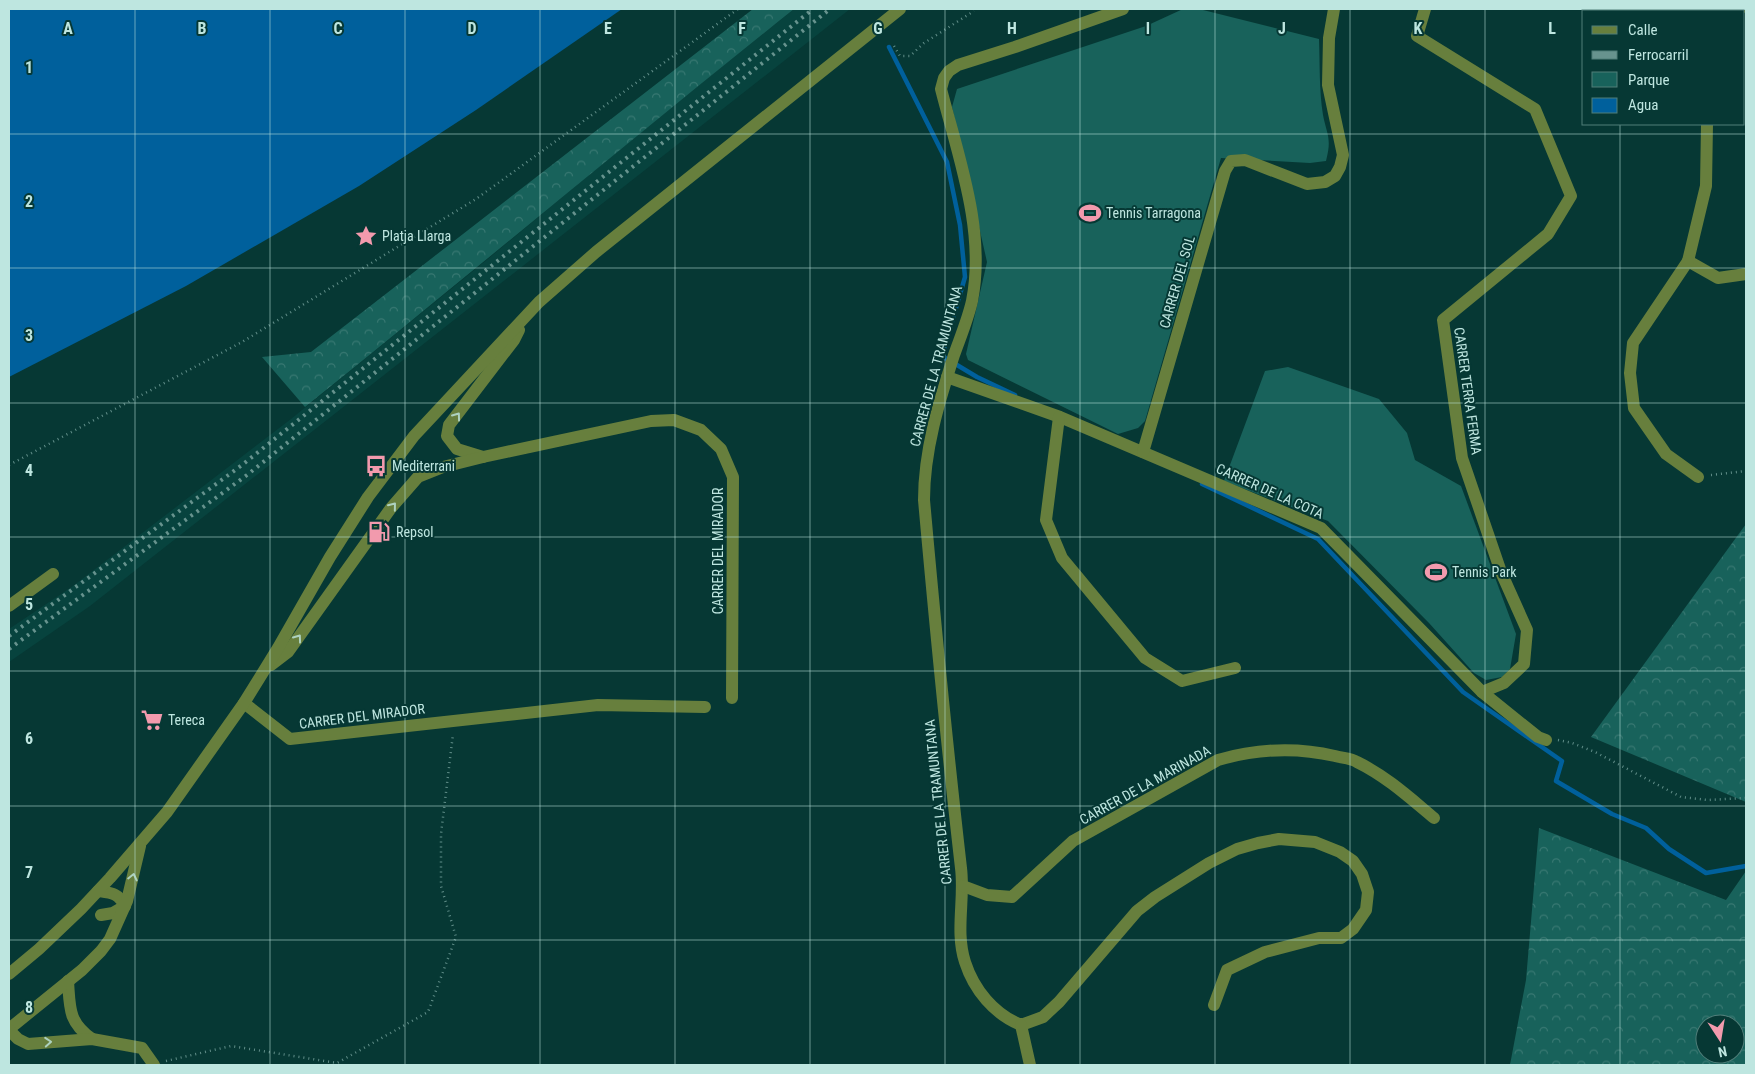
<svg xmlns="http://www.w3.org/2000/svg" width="1755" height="1074" viewBox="0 0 1755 1074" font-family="'Roboto Condensed',sans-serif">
<defs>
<pattern id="forest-crowns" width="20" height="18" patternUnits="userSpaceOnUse" patternTransform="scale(1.25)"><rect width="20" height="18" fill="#18625b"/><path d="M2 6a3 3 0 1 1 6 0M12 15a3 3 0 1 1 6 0" fill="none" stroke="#387872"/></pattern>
</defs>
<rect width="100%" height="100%" fill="#063834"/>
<!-- built -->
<polygon fill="#07433e" points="794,9 850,9 90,606 9,662 9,629 73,586 291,419 489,258 651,123"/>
<!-- forest -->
<g fill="url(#forest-crowns)" fill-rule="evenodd">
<path d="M753 9H794C630 140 469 275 305 407L262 357 311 352Z"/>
<polygon points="1746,524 1746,802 1591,737"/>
<path d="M1539 828 1726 900 1746 871V1065H1510L1526 980ZM1705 1024H1735V1054H1705Z"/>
</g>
<!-- green -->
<g fill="#18625b">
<path d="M1183 9H1199L1319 39C1320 64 1319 90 1323 115 1327 135 1332 138 1326 161L1310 163 1221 158 1145 421 1138 428 1118 434 968 360 966 354 987 262 952 107 957 89 1146 26Z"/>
<polygon points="1288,367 1379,399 1407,433 1415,460 1461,486 1516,634 1510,669 1502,677 1486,680 1474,673 1429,623 1328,521 1224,481 1265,371"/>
</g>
<!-- water -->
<polygon fill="#00609c" points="9,9 622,9 476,110 359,186 186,286 9,377"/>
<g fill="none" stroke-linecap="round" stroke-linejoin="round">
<!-- stream -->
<g stroke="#00609c" stroke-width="4.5">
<polyline points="889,47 947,162 960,225 965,277 942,356 977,377 1015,395"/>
<polyline points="1202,484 1318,539 1463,692 1562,761 1556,781 1612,814 1646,828 1669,849 1706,873 1746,866"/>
</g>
<!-- path -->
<g stroke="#618e89" stroke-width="2.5" stroke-dasharray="1 4" stroke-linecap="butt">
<polyline points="894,46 900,56 910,56 924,43 974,11"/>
<polyline points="9,465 242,342 476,199 738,9"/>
<polyline points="1711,475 1746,471"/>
<polyline points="1558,740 1572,743 1595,752 1681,797 1708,800 1746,798"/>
<polyline points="166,1061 231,1046 337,1063 428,1012 456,937 441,886 441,834 453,734"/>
</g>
<!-- minor -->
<g stroke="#677f3d" stroke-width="12">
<path d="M1123 9 1015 47 958 65 949 71 944 78 941 89C958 156 986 231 972 301 968 319 960 338 954 355 939 402 924 450 924 500 935 623 947 746 961 868 965 900 955 931 965 962 974 990 994 1014 1021 1025L1043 1017 1059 1002 1137 911 1155 897 1209 863 1237 849 1258 843 1279 839 1315 842 1340 852 1353 861 1362 874 1368 892 1366 910 1353 929 1341 938H1319L1265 952 1227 970 1214 1005"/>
<polyline points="1425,9 1417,36 1535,109 1571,196 1548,234 1443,320 1462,458 1501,572 1527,630 1524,664 1504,683 1482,692"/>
<polyline points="1651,9 1663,11"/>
<polyline points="1730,11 1740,9"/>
<polyline points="1707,124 1706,186 1688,261 1718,278 1746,274"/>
<polyline points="1688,261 1633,343 1630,373 1634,408 1666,454 1698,477"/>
<polyline points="947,377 1060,417 1321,528 1482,692 1538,737 1546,740"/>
<polyline points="1059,417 1046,520 1062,558 1145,658 1182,681 1235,668"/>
<polyline points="1143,452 1225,171 1231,161 1245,160 1307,184 1325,182 1335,176 1340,167 1343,155 1328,85 1329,38 1334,9"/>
<polyline points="483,457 457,449 447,436 449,425 514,340 519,330"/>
<polyline points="9,606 53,574"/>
<polyline points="271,665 288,652 391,508 418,477 443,467 483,457 651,421 674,420 701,430 721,449 733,477 732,698"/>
<polyline points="244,703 290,739 598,705 705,707"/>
<path d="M963 886 987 895 1012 897 1073 841 1218 760C1256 749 1296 747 1335 756 1342 758 1351 758 1357 762 1386 776 1410 798 1434 818"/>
<path d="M98 891C112 893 118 893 125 906L113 913 101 915"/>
<polyline points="9,974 39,949 81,909 110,878 167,812 244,703 278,648 330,557 368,497 414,436 539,302 596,252 900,9"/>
<path d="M68 981C70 1008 68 1022 92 1039"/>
<polyline points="1021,1025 1030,1065"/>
<polyline points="9,1029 82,970 101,951 110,939 127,901 140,846"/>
<polyline points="9,1030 18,1039 28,1044 92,1039 142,1048 154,1065"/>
</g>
<!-- rail -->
<g stroke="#67938e" stroke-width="4" stroke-dasharray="2.5 5" stroke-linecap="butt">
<polyline points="9,636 242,465 813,9"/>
<polyline points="9,649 247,475 830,9"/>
</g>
</g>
<!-- one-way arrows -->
<defs><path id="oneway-chevron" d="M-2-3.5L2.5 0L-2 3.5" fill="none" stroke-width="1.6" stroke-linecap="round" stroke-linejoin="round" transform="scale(1.25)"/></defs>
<g stroke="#add1bf">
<use href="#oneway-chevron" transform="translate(457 416) rotate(-54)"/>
<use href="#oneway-chevron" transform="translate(393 506) rotate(-51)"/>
<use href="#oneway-chevron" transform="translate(298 638) rotate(-54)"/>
<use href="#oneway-chevron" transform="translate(133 877) rotate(-77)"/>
<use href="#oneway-chevron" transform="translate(48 1042) rotate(-4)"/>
</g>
<!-- grid -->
<path fill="none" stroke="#bee6e0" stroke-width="1" stroke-opacity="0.55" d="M135 9V1065M270 9V1065M405 9V1065M540 9V1065M675 9V1065M810 9V1065M945 9V1065M1080 9V1065M1215 9V1065M1350 9V1065M1485 9V1065M1620 9V11M1620 124V1065M9 134H1746M9 268H1746M9 403H1746M9 537H1746M9 671H1746M9 806H1746M9 940H1746"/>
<!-- icons -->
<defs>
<g id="stadium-bare" transform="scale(1.725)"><path d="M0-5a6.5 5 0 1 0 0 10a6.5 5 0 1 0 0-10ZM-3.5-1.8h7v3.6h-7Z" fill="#f29aad" stroke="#063834" stroke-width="2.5" paint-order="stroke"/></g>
<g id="sight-bare" transform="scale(1.725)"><path d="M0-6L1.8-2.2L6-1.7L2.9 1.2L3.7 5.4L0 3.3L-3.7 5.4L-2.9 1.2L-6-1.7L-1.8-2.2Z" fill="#f29aad" stroke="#063834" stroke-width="2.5" paint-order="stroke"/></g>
<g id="bus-bare" transform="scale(1.725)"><path d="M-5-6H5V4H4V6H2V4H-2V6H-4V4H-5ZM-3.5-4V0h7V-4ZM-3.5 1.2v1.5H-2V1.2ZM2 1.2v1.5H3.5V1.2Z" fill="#f29aad" stroke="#063834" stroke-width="2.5" paint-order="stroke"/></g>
<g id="fuel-bare" transform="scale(1.725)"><path d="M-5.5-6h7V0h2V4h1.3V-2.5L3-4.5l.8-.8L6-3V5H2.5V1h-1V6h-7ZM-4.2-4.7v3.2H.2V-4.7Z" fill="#f29aad" stroke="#063834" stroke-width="2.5" paint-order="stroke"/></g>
<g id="supermarket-bare" transform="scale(1.725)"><path d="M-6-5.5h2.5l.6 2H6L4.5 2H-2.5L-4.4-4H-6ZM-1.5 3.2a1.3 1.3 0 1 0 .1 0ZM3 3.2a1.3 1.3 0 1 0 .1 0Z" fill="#f29aad" stroke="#063834" stroke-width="2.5" paint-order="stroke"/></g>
</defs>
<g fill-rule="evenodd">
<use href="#stadium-bare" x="1090" y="213"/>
<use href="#sight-bare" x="366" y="236"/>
<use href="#bus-bare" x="376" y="466"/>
<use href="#fuel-bare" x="379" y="532"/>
<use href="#stadium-bare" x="1436" y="572"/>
<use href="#supermarket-bare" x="152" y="720"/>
</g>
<g text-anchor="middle" stroke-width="4" stroke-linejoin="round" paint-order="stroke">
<!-- poi labels -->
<g font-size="14" fill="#bee6e0" stroke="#063834" text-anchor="start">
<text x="1106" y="218">Tennis Tarragona</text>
<text x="382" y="241">Platja Llarga</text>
<text x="392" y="471">Mediterrani</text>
<text x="396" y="537">Repsol</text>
<text x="1452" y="577">Tennis Park</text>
<text x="168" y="725">Tereca</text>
</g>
<!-- street labels -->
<g font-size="14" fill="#bee6e0" stroke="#063834">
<text transform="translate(1177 282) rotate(-74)" y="5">CARRER DEL SOL</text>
<text transform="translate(936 366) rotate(-75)" y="5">CARRER DE LA TRAMUNTANA</text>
<text transform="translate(1468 391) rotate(82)" y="5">CARRER TERRA FERMA</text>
<text transform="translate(1270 491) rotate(24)" y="5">CARRER DE LA COTA</text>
<text transform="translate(718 551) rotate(-90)" y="5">CARRER DEL MIRADOR</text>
<text transform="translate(362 716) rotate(-7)" y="5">CARRER DEL MIRADOR</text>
<text transform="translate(1145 785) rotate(-29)" y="5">CARRER DE LA MARINADA</text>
<text transform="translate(938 802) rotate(-96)" y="5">CARRER DE LA TRAMUNTANA</text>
</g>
</g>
<g font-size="16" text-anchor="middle" font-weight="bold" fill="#bee6e0" stroke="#063834" stroke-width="4" stroke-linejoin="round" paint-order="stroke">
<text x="68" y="34">A</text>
<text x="202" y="34">B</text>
<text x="338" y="34">C</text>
<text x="472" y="34">D</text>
<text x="608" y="34">E</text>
<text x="742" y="34">F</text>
<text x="878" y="34">G</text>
<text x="1012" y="34">H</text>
<text x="1148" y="34">I</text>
<text x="1282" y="34">J</text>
<text x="1418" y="34">K</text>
<text x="1552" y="34">L</text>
<text x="29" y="73">1</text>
<text x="29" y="207">2</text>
<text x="29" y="341">3</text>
<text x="29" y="476">4</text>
<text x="29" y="610">5</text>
<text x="29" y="744">6</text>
<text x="29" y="878">7</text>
<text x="29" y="1013">8</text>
</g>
<!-- border -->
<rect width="1755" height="1074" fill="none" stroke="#bee6e0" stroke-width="20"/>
<!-- legend -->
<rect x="1582" y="10" width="162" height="115" fill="#063834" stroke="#507e79"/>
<rect x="1592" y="26" width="25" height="8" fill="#677f3d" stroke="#507e79"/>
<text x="1628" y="35" font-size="15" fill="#bee6e0">Calle</text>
<rect x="1592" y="51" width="25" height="8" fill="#67938e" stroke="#507e79"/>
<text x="1628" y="60" font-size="15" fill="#bee6e0">Ferrocarril</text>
<rect x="1592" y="72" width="25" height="15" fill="#18625b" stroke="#507e79"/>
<text x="1628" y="85" font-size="15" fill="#bee6e0">Parque</text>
<rect x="1592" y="98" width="25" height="15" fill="#00609c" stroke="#507e79"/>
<text x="1628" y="110" font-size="15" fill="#bee6e0">Agua</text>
<!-- north arrow -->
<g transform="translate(1720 1039) rotate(168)"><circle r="24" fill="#063834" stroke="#507e79"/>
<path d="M0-4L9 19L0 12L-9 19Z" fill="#f29aad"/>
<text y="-8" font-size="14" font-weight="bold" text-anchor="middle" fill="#bee6e0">N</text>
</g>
</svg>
